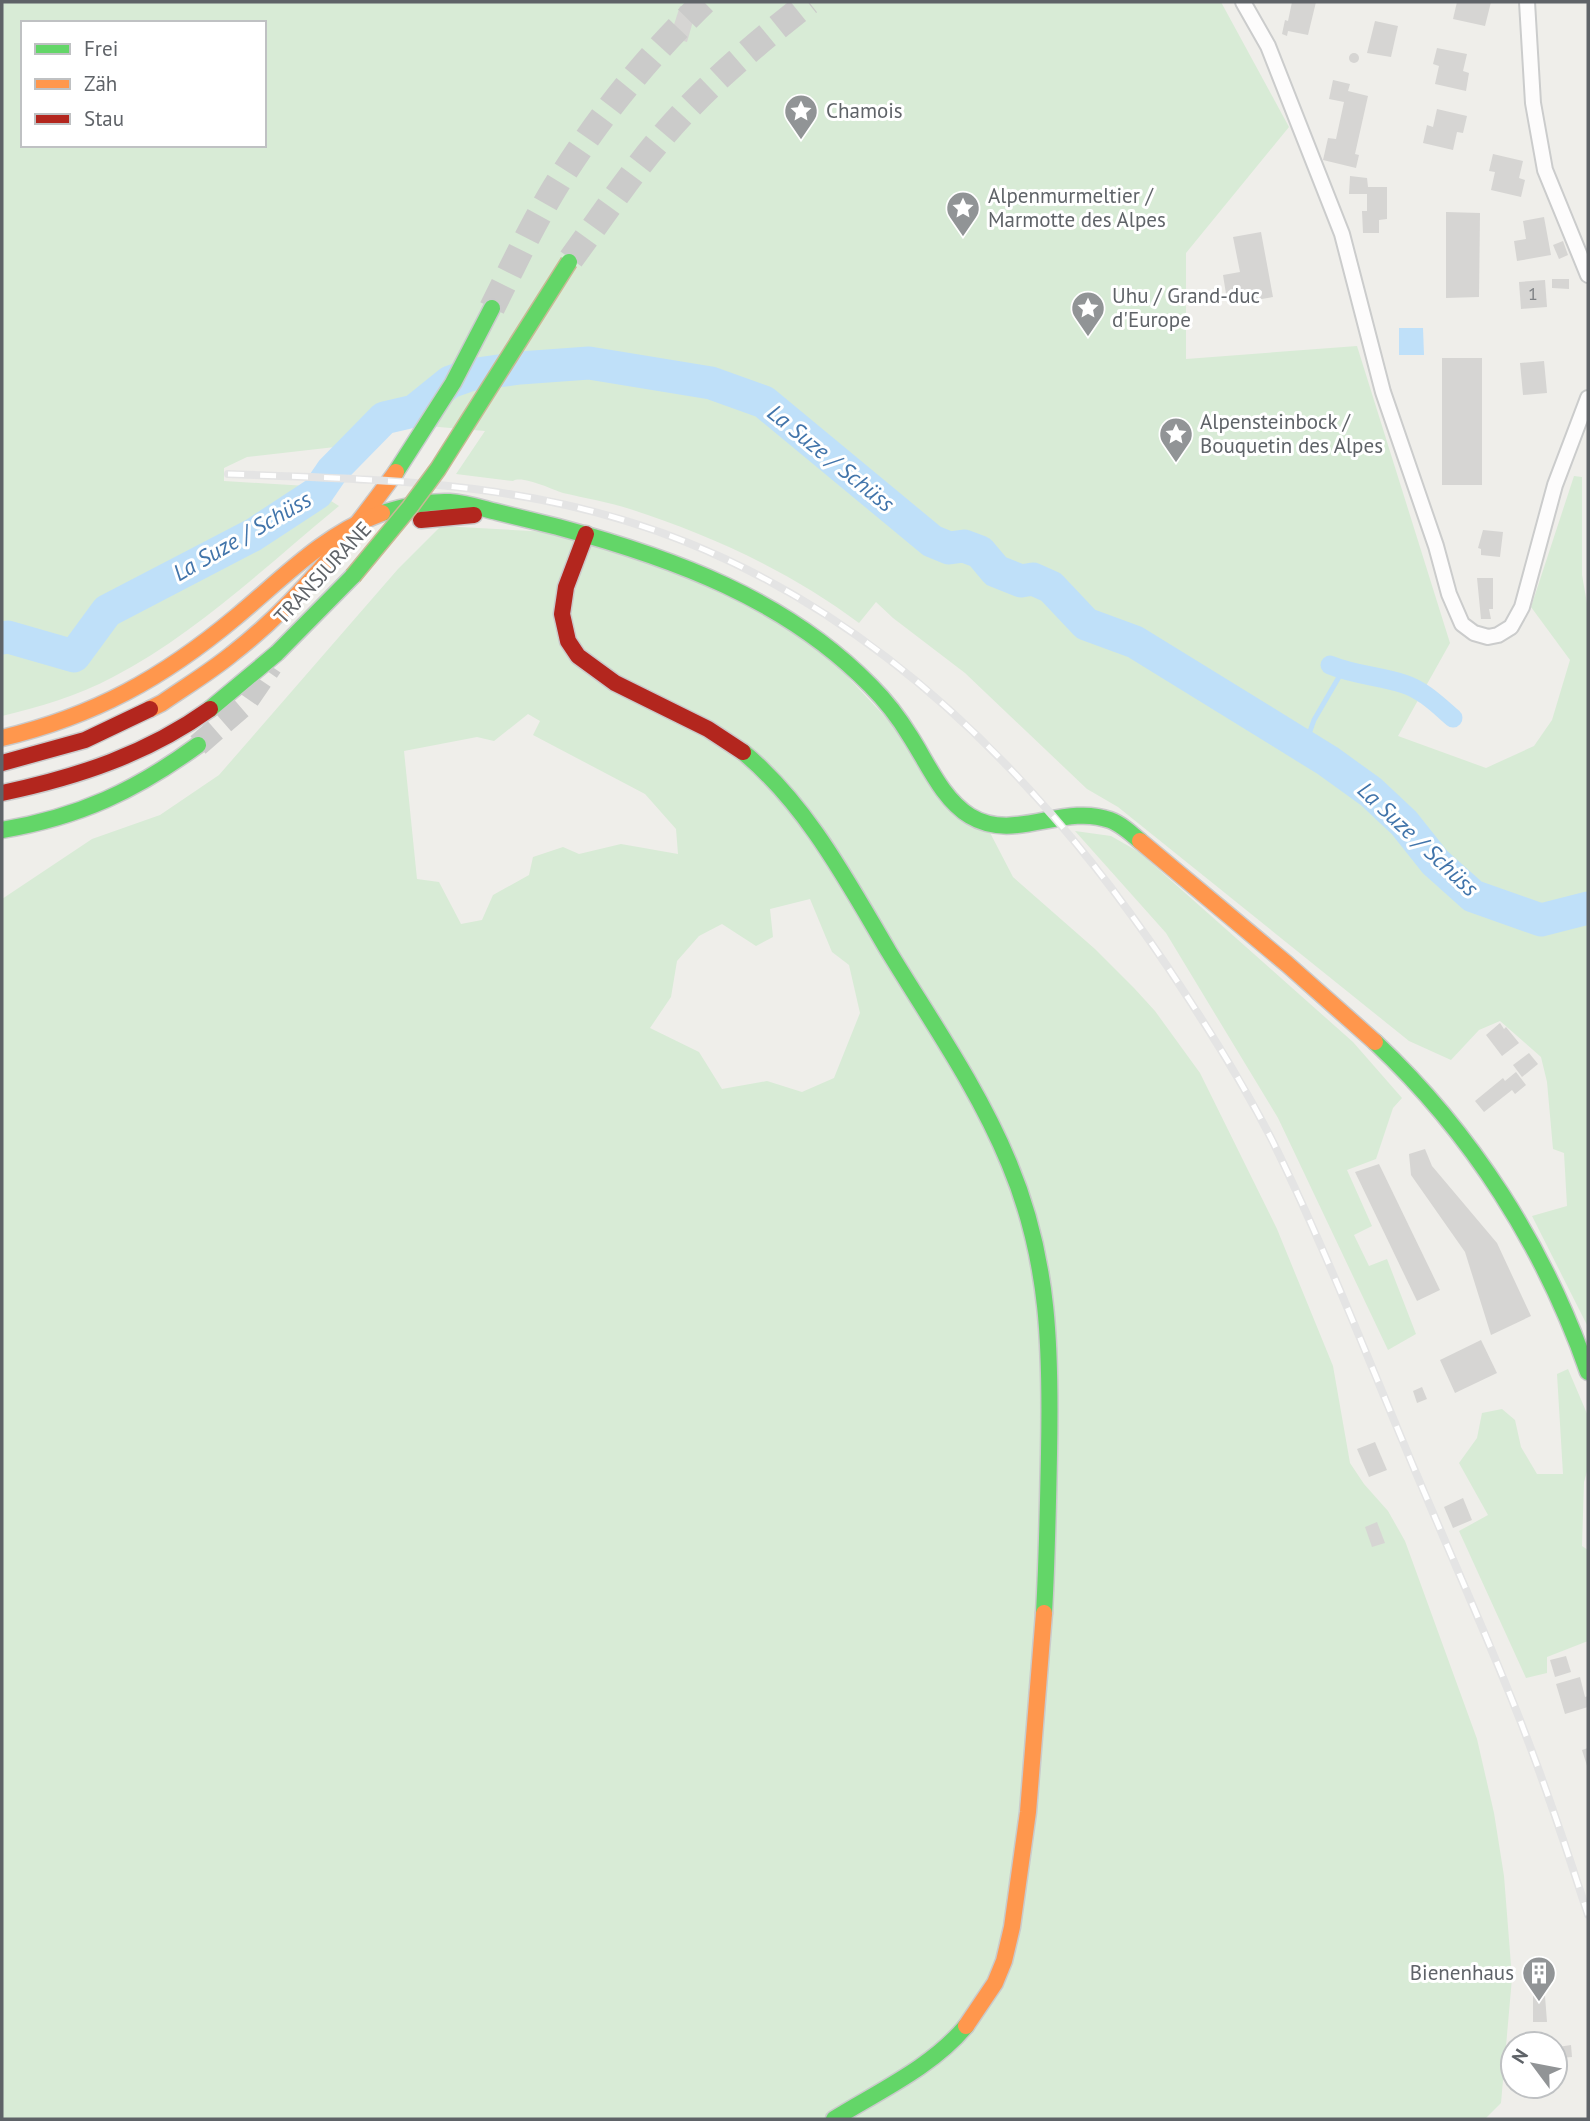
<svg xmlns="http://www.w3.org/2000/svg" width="1590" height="2121" viewBox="0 0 1590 2121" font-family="'PT Sans',sans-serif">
<rect width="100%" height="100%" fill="#efeeea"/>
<!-- green -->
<g fill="#d8ebd6" fill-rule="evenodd">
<path d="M2 2H1221L1289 127 1186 253V359L1357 346 1450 643 1398 736 1486 768 1534 746 1552 720 1570 660 1531 607 1574 476 1582 477V575L1588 609V1327L1532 1216 1567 1206 1564 1153 1553 1149 1547 1082 1541 1057 1500 1021 1479 1030 1451 1060 1409 1041 1118 807 1087 789 965 673 893 618 876 602 859 623C791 572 711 535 630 509 608 502 585 498 563 493 551 489 522 475 513 481L456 474 485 431 416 425 335 447 247 457 224 468V481L307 486 339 506C266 566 197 633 113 677 78 696 39 707 2 716ZM23 23H264V145H23Z"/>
<path d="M441 526 586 534 798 624 985 823 1013 877 1095 949 1134 988 1155 1011 1200 1073 1277 1229 1333 1366 1350 1463 1364 1484 1388 1511 1405 1541 1477 1739 1494 1813 1504 1876 1512 1978 1501 2103 1485 2119H2V899L92 839 160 815 219 775 398 569ZM528 714 540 721 533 735 645 794 676 829 678 854 621 844 579 854 563 847 533 857 529 875 493 895 482 920 461 924 439 882 417 879 404 751 477 737 494 741ZM810 899 832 952 849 965 860 1013 834 1078 802 1092 767 1081 722 1089 699 1052 650 1028 671 997 677 961 699 936 722 924 756 946 773 937 770 909Z"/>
<polygon points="1075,831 1111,836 1139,852 1353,1042 1402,1098 1393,1108 1376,1159 1347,1170 1372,1226 1354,1235 1369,1266 1387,1259 1416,1334 1388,1350 1278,1118 1166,933"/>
<polygon points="1568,1369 1588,1416 1588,1468 1584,1482 1582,1546 1588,1550 1588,1641 1547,1657 1547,1673 1526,1678 1459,1531 1488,1515 1459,1463 1477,1438 1482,1413 1502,1409 1515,1420 1521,1447 1537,1474 1563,1474 1557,1374"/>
</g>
<!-- water -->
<polygon fill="#bfe0f9" points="1399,328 1423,328 1424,355 1399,355"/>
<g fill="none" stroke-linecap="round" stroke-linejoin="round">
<!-- stream -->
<polyline stroke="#bfe0f9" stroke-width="5" points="1304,748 1314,720 1343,670"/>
<!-- canal -->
<path stroke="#bfe0f9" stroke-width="19" d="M1330 665C1354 675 1380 676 1404 684 1423 690 1438 705 1453 718"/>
<!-- river -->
<polyline stroke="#bfe0f9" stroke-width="33" points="2,638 8,637 74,656 107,611 253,535 317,493 332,471 384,418 414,411 450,382 470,375 520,368 589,363 711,383 764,402 932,541 949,548 964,546 980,552 996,571 1021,581 1033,579 1051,587 1086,624 1135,642 1328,761 1371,792 1404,823 1435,862 1473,896 1541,920 1588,908"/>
</g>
<!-- building -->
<g fill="#d6d5d3">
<polygon points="1292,2 1316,2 1308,35 1288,31 1287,36 1282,34 1285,20 1288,21"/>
<polygon points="1457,2 1491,2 1485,26 1453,19"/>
<polygon points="680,6 696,11 687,42 670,37"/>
<polygon points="1375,21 1398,26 1391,57 1367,53"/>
<polygon points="1437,48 1467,54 1463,71 1469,73 1466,91 1435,84 1439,66 1433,64"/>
<circle cx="1354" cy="58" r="5"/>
<polygon points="1333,80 1350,84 1348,91 1368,96 1355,154 1359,155 1356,168 1323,160 1328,138 1336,139 1344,102 1329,99"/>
<polygon points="1437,109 1467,116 1463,133 1457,132 1453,150 1423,143 1427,125 1433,127"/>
<polygon points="1493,154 1523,161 1519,178 1525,180 1521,197 1491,190 1495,172 1489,171"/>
<polygon points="1350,176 1367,178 1368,187 1387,187 1387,219 1379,220 1379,233 1363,233 1362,211 1367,211 1367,194 1349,194"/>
<polygon points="1446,212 1480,213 1479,297 1446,298"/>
<polygon points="1544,217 1551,255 1517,261 1514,241 1526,239 1523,221"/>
<polygon points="1261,232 1273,297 1244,302 1244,297 1227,300 1223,275 1240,272 1233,237"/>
<polygon points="1563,241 1568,255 1559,259 1553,245"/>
<polygon points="1552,279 1569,279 1569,289 1552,288"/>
<polygon points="1545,280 1547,307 1521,309 1519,282"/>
<rect x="1442" y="358" width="40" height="127"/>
<polygon points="1544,361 1547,393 1523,395 1520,363"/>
<polygon points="1483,530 1503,532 1500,557 1481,555 1481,549 1478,548"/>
<polygon points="1477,578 1493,578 1493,609 1489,609 1491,619 1481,619"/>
<polygon points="1500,1023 1504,1029 1506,1027 1519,1043 1502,1056 1486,1035"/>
<polygon points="1529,1053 1538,1064 1522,1077 1513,1065"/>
<polygon points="1516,1072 1526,1085 1515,1094 1512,1090 1484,1112 1475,1101 1503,1078 1505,1081"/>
<polygon points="1425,1149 1432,1166 1497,1243 1531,1316 1491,1335 1465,1252 1411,1175 1409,1154"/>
<polygon points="1379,1164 1440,1290 1417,1301 1355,1172"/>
<polygon points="1481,1340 1497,1373 1455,1393 1440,1360"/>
<polygon points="1422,1387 1427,1399 1417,1403 1413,1391"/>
<polygon points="1375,1442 1387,1470 1369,1477 1357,1449"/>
<polygon points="1463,1498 1472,1520 1453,1528 1444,1507"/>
<polygon points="1377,1522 1385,1543 1372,1547 1365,1527"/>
<polygon points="1566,1656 1571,1672 1555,1677 1550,1660"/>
<polygon points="1580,1677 1585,1697 1588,1696 1588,1707 1565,1714 1556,1684"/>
<polygon points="1588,1748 1588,1769 1582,1750"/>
<polygon points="1533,1996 1545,1996 1547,2022 1533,2022"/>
<polygon points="1571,2045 1572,2057 1559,2058 1558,2047"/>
</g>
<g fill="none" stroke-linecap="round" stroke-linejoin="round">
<!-- primary-tunnel -->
<polyline stroke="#cbcbca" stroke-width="23" stroke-dasharray="23 11" stroke-linecap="butt" points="198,745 245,704 271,666"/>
<!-- highway-tunnel -->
<g stroke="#cbcbca" stroke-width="26" stroke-dasharray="26 13" stroke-linecap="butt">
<path d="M571 259C601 218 629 176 662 137 705 86 757 43 809 2"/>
<path d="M492 308C512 268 531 227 554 189 596 120 646 58 704 2"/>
</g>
<!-- street casing -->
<g stroke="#cbcccc" stroke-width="18">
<g id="street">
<polyline points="1243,2 1268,46 1342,234 1383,392 1436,546 1449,594 1462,624 1474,633 1488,637 1498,635 1511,627 1522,607 1555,485 1588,398"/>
<polyline points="1527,2 1533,103 1545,170 1588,275"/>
</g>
</g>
<!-- fast casing -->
<g stroke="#cacacb" stroke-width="19">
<g id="fast">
<polyline points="396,472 453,383 492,308"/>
<path d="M382 513C404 506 427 501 450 502 466 503 481 508 497 512 517 517 538 522 558 527 673 558 786 599 871 686 886 701 899 718 910 736 927 762 942 799 970 816 1014 843 1063 803 1110 820 1121 824 1131 833 1140 841"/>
<polyline points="210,709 277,653 353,576"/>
<path d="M743 752C807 805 847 881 889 952 931 1021 978 1088 1009 1163 1050 1261 1051 1351 1049 1454 1048 1507 1047 1560 1044 1613"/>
<path d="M2 830C79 817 135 791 198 745"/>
<path d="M1375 1042C1472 1133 1544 1246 1588 1372"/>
<path d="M834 2119C879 2091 932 2067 966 2026"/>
</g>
</g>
<!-- slow casing -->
<g stroke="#cacacb" stroke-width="19">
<g id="slow">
<path d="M150 709 162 703C185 687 210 672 232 654 297 604 348 538 396 472"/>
<path d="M2 738C94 716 163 678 236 617 283 578 324 534 382 513"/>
<polyline points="1140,841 1287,964 1375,1042"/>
<polyline points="966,2026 995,1983 1004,1961 1012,1927 1028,1812 1044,1613"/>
</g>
</g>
<!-- jam casing -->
<g stroke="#cacacb" stroke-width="19">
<g id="jam">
<polyline points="421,520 474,515"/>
<polyline points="586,534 566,587 562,614 568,641 578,656 615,683 708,729 743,752"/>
<polyline points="2,763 85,740 150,709"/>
<path d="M2 793C78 777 147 754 210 709"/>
</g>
</g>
<!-- street -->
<use href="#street" stroke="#fdfcfc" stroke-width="14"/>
<!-- fast -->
<use href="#fast" stroke="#63d668" stroke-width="16"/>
<!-- slow -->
<use href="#slow" stroke="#ff974d" stroke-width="16"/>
<!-- jam -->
<use href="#jam" stroke="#b3261e" stroke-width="16"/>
<!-- rail casing -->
<g stroke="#e4e4e4" stroke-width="8">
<path id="rail" d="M228 474C389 480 534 481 686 542 890 624 1046 786 1167 966 1205 1023 1242 1081 1273 1142 1324 1246 1366 1354 1411 1461 1447 1547 1486 1633 1520 1720 1545 1784 1567 1850 1588 1915"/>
</g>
<!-- rail -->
<use href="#rail" stroke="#fff" stroke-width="5" stroke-dasharray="16" stroke-linecap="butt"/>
<!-- fast-bridge casing -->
<g stroke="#c8b996" stroke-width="19" stroke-linecap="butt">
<polyline id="fast-bridge" points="353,576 410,507 438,469 569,262"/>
</g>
<!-- fast-bridge -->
<use href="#fast-bridge" stroke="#63d668" stroke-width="16"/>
</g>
<!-- icons -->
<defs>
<g id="sight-pin" transform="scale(1.75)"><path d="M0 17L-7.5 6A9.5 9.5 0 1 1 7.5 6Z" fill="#919496" stroke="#fff"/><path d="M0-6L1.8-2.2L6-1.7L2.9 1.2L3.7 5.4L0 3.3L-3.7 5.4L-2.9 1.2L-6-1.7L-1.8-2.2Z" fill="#fff"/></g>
<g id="building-pin" transform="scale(1.75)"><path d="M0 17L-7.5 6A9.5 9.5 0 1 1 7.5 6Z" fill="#919496" stroke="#fff"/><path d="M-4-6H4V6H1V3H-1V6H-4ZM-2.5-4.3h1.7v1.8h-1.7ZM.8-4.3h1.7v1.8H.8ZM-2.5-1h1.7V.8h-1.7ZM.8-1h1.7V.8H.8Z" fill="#fff"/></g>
</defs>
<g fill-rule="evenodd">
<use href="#sight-pin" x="801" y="111"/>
<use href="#sight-pin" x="963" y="208"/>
<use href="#sight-pin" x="1088" y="308"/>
<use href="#sight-pin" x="1176" y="434"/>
<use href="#building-pin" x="1539" y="1973"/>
</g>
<g text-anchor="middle" stroke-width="6" stroke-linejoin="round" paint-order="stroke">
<!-- number labels -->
<g font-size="18" fill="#7e8184">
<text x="1533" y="300">1</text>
</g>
<!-- poi labels -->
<g font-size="21" fill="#5f6368" stroke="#fff" text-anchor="start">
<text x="826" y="118">Chamois</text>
<text x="988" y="203">Alpenmurmeltier /<tspan x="988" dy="24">Marmotte des Alpes</tspan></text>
<text x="1112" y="303">Uhu / Grand-duc<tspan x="1112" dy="24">d'Europe</tspan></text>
<text x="1200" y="429">Alpensteinbock /<tspan x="1200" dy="24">Bouquetin des Alpes</tspan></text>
<text x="1514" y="1980" text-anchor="end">Bienenhaus</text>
</g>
<!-- street labels -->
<g font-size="21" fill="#5f6368" stroke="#fff">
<text transform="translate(323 573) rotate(-47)" y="7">TRANSJURANE</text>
</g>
<!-- water labels -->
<g font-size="23" font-style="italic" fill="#4174aa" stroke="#fff">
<text transform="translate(831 458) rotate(39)" y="8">La Suze / Schüss</text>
<text transform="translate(242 536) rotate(-30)" y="8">La Suze / Schüss</text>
<text transform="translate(1418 839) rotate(43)" y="8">La Suze / Schüss</text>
</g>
</g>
<!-- border -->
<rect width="1590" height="2121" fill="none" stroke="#5f6368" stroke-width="7"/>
<!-- legend -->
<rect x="21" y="21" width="245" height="126" fill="#ffffff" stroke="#bfc1c3" stroke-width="2"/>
<rect x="35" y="44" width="35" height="10" fill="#63d668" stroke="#bfc1c3" stroke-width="2"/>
<text x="84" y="56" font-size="21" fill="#5f6368">Frei</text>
<rect x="35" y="79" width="35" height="10" fill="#ff974d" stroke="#bfc1c3" stroke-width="2"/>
<text x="84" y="91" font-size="21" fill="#5f6368">Zäh</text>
<rect x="35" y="114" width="35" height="10" fill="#b3261e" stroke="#bfc1c3" stroke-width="2"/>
<text x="84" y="126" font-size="21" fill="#5f6368">Stau</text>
<!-- north arrow -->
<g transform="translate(1534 2065) rotate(302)"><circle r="33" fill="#ffffff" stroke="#bfc1c3" stroke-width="2"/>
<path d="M0-5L12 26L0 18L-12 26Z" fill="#919496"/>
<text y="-10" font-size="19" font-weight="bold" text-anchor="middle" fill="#5f6368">N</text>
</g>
</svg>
